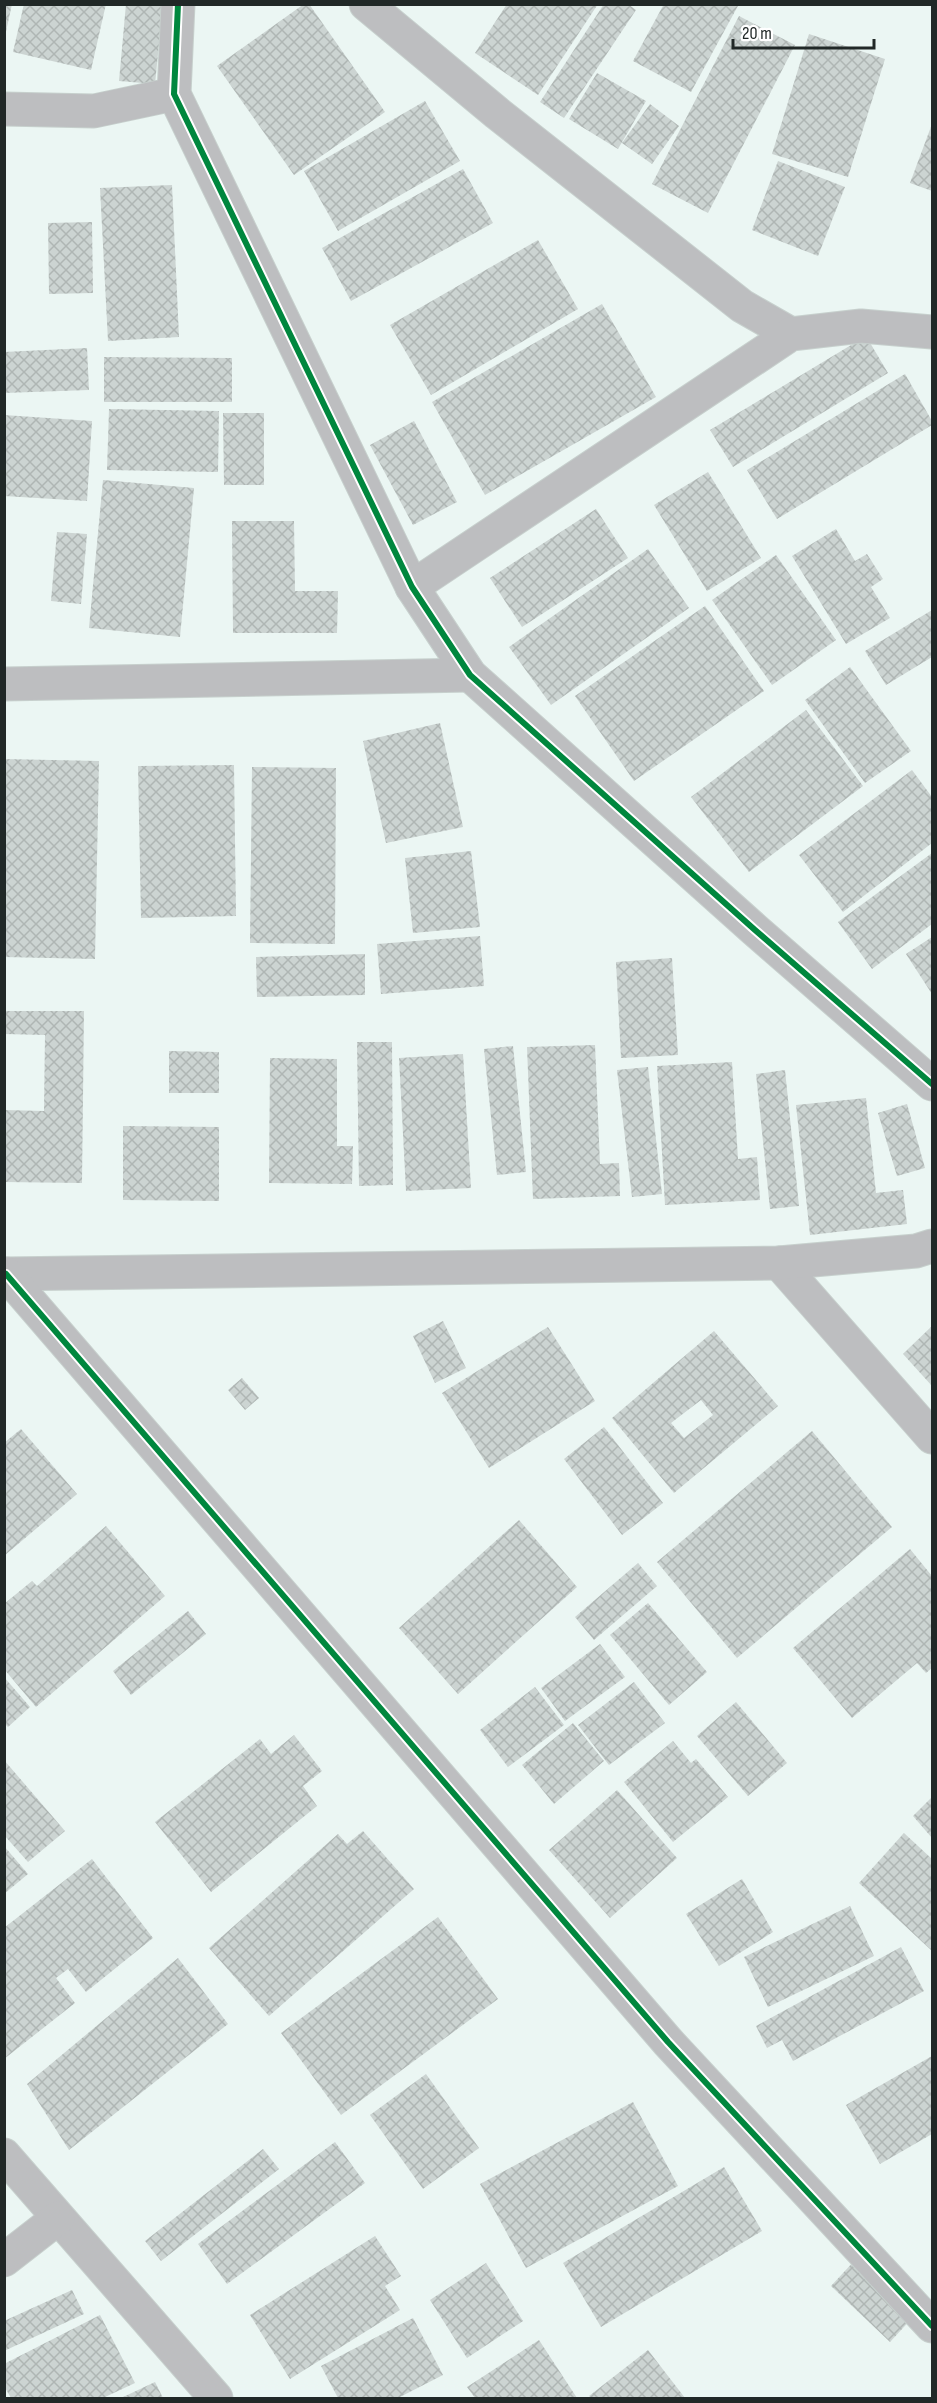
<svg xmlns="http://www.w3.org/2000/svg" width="937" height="2403" viewBox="0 0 937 2403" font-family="'Sofia Sans Condensed',sans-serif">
<defs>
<pattern id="building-cross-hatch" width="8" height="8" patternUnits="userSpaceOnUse" patternTransform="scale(1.5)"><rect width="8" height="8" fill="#ccd4d2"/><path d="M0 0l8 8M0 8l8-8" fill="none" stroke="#afb6b4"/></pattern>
</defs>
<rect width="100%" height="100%" fill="#ebf6f3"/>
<!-- building -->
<g fill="url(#building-cross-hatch)" fill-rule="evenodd">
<polygon points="4,4 12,4 5,36 4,35"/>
<polygon points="24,4 106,4 91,70 13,52"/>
<polygon points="126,4 163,4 155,84 119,81"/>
<polygon points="304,4 309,4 385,112 294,175 217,66"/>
<polygon points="507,4 598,4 538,95 475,53"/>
<polygon points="604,4 628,4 636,10 564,118 540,102"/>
<polygon points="664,4 739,4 691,92 633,61"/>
<polygon points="739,16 795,45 708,213 652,184"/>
<polygon points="809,34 885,59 848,177 772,154"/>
<polygon points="597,73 646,101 618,149 569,119"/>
<polygon points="425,101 460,161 338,231 304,171"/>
<polygon points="650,104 679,126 652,164 622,143"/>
<polygon points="932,124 932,191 910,183"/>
<polygon points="778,161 845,187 818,256 752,230"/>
<polygon points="463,169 493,223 351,301 322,248"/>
<polygon points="172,185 179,337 108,341 100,188"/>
<polygon points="92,222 93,293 49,294 48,223"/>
<polygon points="538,240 578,309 431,395 390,325"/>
<polygon points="602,304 656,397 485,495 432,402"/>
<polygon points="866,336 888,373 733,467 710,430"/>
<polygon points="87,348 89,390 4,393 4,352"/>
<polygon points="104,357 232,358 232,402 104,402"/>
<polygon points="905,374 932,421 932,425 777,519 747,470"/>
<polygon points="109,409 219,411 218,472 107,470"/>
<polygon points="223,413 264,413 264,485 224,485"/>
<polygon points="4,415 92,421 87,501 4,496"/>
<polygon points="414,421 457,502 413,525 370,445"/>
<polygon points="708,472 761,558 707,591 654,505"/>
<polygon points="103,480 194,488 180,637 89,628"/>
<polygon points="596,509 628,558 522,627 490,578"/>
<polygon points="232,521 294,521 295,591 338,591 337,633 233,633"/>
<polygon points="836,529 855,561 867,554 883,579 871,587 890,618 846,644 792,556"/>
<polygon points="57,532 87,534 81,604 51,601"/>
<polygon points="648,549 689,608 551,705 509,647"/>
<polygon points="776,555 836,640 772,685 712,600"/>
<polygon points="705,606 764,691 634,781 575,696"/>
<polygon points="932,610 932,657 886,685 865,651"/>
<polygon points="850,667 911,751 865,783 805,700"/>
<polygon points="806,710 863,786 749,872 691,797"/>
<polygon points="440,723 463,827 386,843 363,741"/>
<polygon points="4,759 99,761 95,959 4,957"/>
<polygon points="234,765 236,916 141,918 138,766"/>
<polygon points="252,767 336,768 335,944 250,943"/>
<polygon points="912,770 932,797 932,843 843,912 799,855"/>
<polygon points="471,851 480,927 413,933 405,858"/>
<polygon points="932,853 932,924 872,969 838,922"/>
<polygon points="480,936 484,986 381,994 377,944"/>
<polygon points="932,937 932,994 906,954"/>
<polygon points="365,954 365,995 257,997 256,957"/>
<polygon points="672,958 678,1055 621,1058 616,962"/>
<polygon points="4,1011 84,1011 82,1183 4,1182 4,1110 44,1111 45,1035 4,1034"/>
<polygon points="357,1042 392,1042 393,1185 359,1186"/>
<polygon points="595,1045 600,1164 619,1163 620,1196 533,1199 527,1047"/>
<polygon points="513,1046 526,1172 497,1175 484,1049"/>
<polygon points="169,1051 219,1052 219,1093 169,1093"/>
<polygon points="463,1054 471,1188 406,1191 399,1058"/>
<polygon points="270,1058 337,1059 337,1146 353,1146 352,1184 269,1183"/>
<polygon points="732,1062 738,1159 757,1157 760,1200 665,1205 657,1066"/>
<polygon points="648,1067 662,1194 632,1197 617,1070"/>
<polygon points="785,1070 799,1206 770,1209 756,1074"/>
<polygon points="866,1098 876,1193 903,1190 907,1224 810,1235 796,1105"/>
<polygon points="907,1104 925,1168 897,1176 878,1113"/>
<polygon points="123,1126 219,1127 219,1201 123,1200"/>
<polygon points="443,1321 466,1368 435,1383 413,1336"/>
<polygon points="932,1326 932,1386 903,1354"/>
<polygon points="548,1327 595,1401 489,1468 442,1393"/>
<path d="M714 1331 778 1406 674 1493 612 1418ZM701 1400 713 1415 684 1438 671 1423Z"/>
<polygon points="242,1378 259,1398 245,1410 228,1390"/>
<polygon points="604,1427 663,1503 622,1535 564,1459"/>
<polygon points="21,1429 77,1494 4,1556 4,1443"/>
<polygon points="812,1431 892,1527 737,1658 657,1562"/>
<polygon points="519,1520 577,1587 458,1694 399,1628"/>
<polygon points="106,1526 165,1596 36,1707 4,1669 4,1604 32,1581 37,1586"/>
<polygon points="910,1549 932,1576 932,1668 926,1673 917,1663 852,1718 793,1648"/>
<polygon points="638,1563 657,1586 594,1640 575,1617"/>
<polygon points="648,1603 707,1672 669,1705 610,1635"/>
<polygon points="188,1611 206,1634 131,1695 113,1671"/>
<polygon points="600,1644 625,1677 565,1721 541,1688"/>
<polygon points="4,1677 30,1707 8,1727 4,1723"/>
<polygon points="634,1682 665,1723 609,1765 578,1725"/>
<polygon points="535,1687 564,1725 508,1767 480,1730"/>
<polygon points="736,1702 787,1763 748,1796 697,1736"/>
<polygon points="573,1723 604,1761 554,1804 522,1765"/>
<polygon points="294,1735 322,1771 303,1786 317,1806 211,1892 155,1822 260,1739 271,1754"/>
<polygon points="673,1741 691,1763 696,1759 728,1797 673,1842 624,1782"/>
<polygon points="4,1760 65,1831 28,1862 4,1835"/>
<polygon points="617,1790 677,1858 610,1918 549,1850"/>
<polygon points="932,1797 932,1838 913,1816"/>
<polygon points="363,1831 414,1889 269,2016 209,1948 338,1834 347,1844"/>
<polygon points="904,1833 932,1859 932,1951 859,1883"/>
<polygon points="4,1846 28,1874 4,1894"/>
<polygon points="92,1859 153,1938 86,1992 68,1969 56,1978 75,2003 4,2059 4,1928"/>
<polygon points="742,1879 773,1932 719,1966 686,1914"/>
<polygon points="850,1906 874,1956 768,2007 744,1957"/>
<polygon points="438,1917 498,1999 341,2115 281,2033"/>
<polygon points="901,1947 924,1991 793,2061 782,2040 767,2048 756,2026"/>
<polygon points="178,1958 228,2024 69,2150 27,2084"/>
<polygon points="932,2056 932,2134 880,2164 846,2105"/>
<polygon points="426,2074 479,2148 423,2189 370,2115"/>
<polygon points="633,2102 678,2186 526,2268 480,2184"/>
<polygon points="335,2142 365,2183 227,2284 198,2244"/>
<polygon points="263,2149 279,2169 161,2261 145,2241"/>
<polygon points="724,2167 762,2231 601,2327 563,2263"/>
<polygon points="375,2236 401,2276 385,2286 400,2310 290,2379 250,2315"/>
<polygon points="856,2259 915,2315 890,2342 831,2286"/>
<polygon points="486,2263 523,2321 467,2358 430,2300"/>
<polygon points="72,2290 84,2314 4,2351 4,2321"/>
<polygon points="100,2315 135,2383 103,2398 11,2398 4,2386 4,2364"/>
<polygon points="413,2318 443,2375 398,2398 338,2398 321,2366"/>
<polygon points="539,2340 577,2398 475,2398 467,2387"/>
<polygon points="648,2350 685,2398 591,2398 589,2396"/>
<polygon points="155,2382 163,2398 121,2398"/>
</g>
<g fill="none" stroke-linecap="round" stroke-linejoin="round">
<!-- minor casing -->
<g stroke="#c7d0cd" stroke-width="35">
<g id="minor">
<polyline points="178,4 174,94 412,587 470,675 755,930 932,1084"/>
<polyline points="366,4 497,113 742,306 791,334"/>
<polyline points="4,109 94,111 174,94"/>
<polyline points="412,587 791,334 861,326 932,332"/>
<polyline points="4,684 470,675"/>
<polyline points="779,1263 932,1437"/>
<polyline points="4,1274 779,1263 916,1251 932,1246"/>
<polyline points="6,1274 668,2042 932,2326"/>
<polyline points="4,2155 216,2398"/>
<polyline points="4,2260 58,2218"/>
</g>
</g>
<!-- minor -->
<use href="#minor" stroke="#bdbec0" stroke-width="33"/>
<!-- cycleway casing -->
<g stroke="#fff" stroke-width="10">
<g id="cycleway">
<polyline points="178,4 174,94 412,587 470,675 755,930 932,1084"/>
<polyline points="6,1274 668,2042 932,2326"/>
</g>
</g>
<!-- cycleway -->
<use href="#cycleway" stroke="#00873e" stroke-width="6"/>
</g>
<!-- border -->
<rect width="937" height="2403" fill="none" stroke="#212827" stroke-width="12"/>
<!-- scale -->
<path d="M733 39v9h141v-9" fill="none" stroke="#212827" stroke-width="3"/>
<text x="742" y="39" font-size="18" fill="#212827" stroke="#ffffff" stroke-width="4.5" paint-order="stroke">20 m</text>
</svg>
